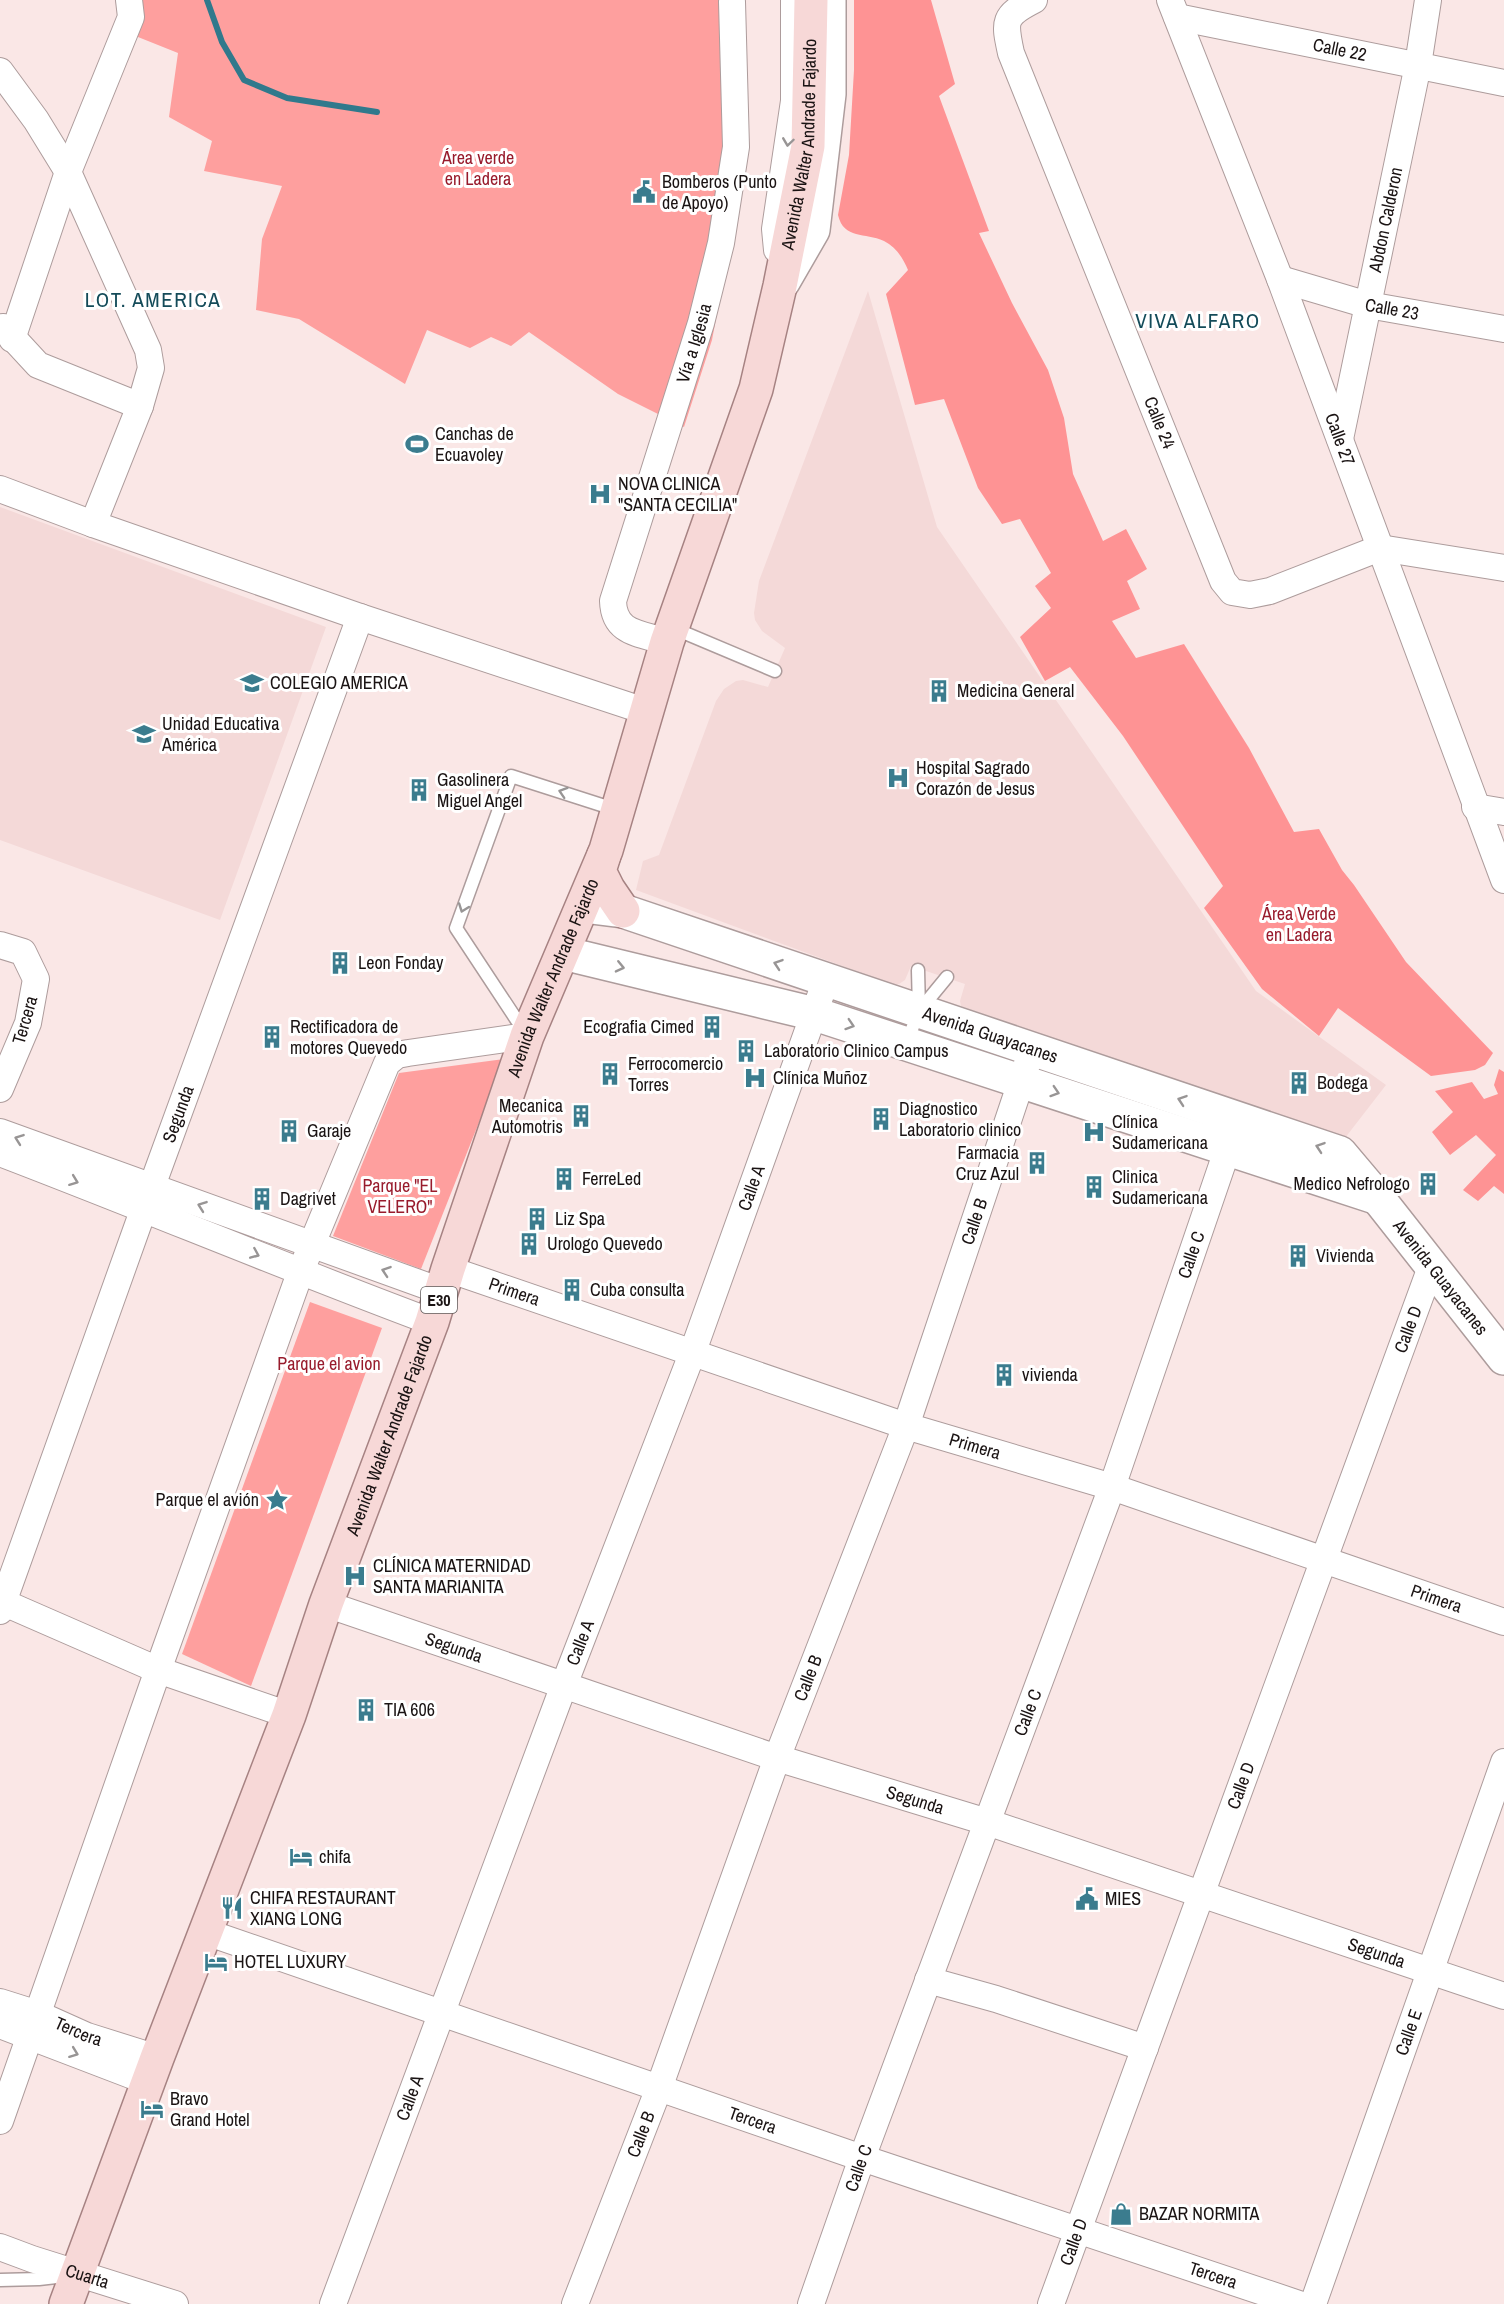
<svg xmlns="http://www.w3.org/2000/svg" width="1504" height="2304" viewBox="0 0 1504 2304" font-family="'Archivo Narrow',sans-serif">
<rect width="100%" height="100%" fill="#fae7e6"/>
<!-- built -->
<g fill="#f4d9d8">
<polygon points="868,291 937,527 1256,991 1386,1085 1345,1138 966,1008 961,1006 960,1001 965,984 911,966 905,980 899,984 894,985 636,890 643,861 659,855 716,701 724,689 736,681 743,680 768,687 785,648 762,631 755,620 754,613 759,581"/>
<polygon points="0,507 326,627 220,920 0,840"/>
</g>
<!-- green -->
<g fill="#fe9f9e">
<polygon points="140,0 741,0 746,40 746,106 723,282 712,340 684,427 618,394 529,332 511,346 491,337 470,348 427,330 405,384 299,319 256,310 262,239 282,186 204,171 212,141 169,117 178,53 133,35"/>
<polygon points="504,1059 421,1269 333,1236 399,1073"/>
<polygon points="310,1302 382,1328 251,1686 182,1654"/>
</g>
<!-- forest -->
<g fill="#fe9394">
<path d="M854 0H931L955 84 939 96 989 231 979 233 1012 303 1048 370 1064 418 1073 474 1103 541 1126 529 1147 569 1127 581 1140 609 1112 621 1136 658 1184 644 1249 748 1294 832 1319 829 1342 870 1354 885 1406 962 1493 1053 1485 1065 1475 1070 1431 1076 1338 1008 1319 1036 1262 989 1204 908 1223 886 1123 736 1070 667 1045 681 1020 637 1051 608 1035 586 1051 573 1020 519 1002 524 978 488 944 399 915 405 886 294 908 270C903 258 896 247 884 241 865 232 844 240 838 215L849 155 854 70Z"/>
<polygon points="1499,1069 1504,1072 1504,1194 1494,1186 1478,1201 1463,1190 1496,1155 1476,1135 1450,1155 1432,1132 1453,1112 1435,1091 1472,1082 1484,1099 1498,1094 1494,1085"/>
</g>
<g fill="none" stroke-linecap="round" stroke-linejoin="round">
<!-- stream -->
<polyline stroke="#30798c" stroke-width="6" points="207,0 222,42 244,80 287,98 377,112"/>
<!-- lane casing -->
<g stroke="#ad9c9c" stroke-width="15">
<g id="lane">
<polyline points="673,628 775,671"/>
<polyline points="918,970 919,1010"/>
<polyline points="524,1031 456,928 511,776 617,810"/>
<polyline points="907,1042 919,1011 947,977"/>
<polyline points="0,2280 39,2279 65,2276"/>
</g>
</g>
<!-- street casing -->
<g stroke="#ad9c9c" stroke-width="28">
<g id="street">
<path id="s1" d="M1034 0C1003 16 1004 21 1011 53L1223 581 1232 592 1250 595 1270 591 1380 548 1504 568"/>
<path id="s2" d="M1170 0 1280 279 1504 880"/>
<path id="s3" d="M1177 17 1504 83"/>
<polyline points="0,71 36,120 68,172 148,350 151,368 140,406 93,524 360,617 648,712"/>
<polyline points="777,250 775,229 794,101 794,0"/>
<path id="s4" d="M1280 279 1368 305 1504 329"/>
<polyline points="3,327 38,365 140,406"/>
<polyline points="12,339 68,172 131,17 129,0"/>
<path id="s5" d="M1340 439 1418 65 1428 0"/>
<polyline points="0,489 93,524"/>
<path id="s6" d="M667 642C640 633 614 634 613 601L701 323 721 243 736 147 732 2"/>
<polyline points="1475,807 1504,812"/>
<polyline points="0,945 23,952 36,979 28,1023 0,1089"/>
<polyline points="0,1132 441,1291"/>
<path d="M0 1153C144 1208 287 1268 432 1322"/>
<path id="s7" d="M448 1269 906 1426 1112 1487 1504 1622"/>
<polyline points="0,1601 158,1670 289,1715"/>
<path id="s8" d="M326 1604 777 1758 987 1822 1504 1996"/>
<path id="s9" d="M0 1611 144 1208 360 617"/>
<path id="s10" d="M206 1932 862 2158 1299 2304"/>
<polyline points="928,1980 996,1999 1145,2048"/>
<path id="s11" d="M0 2002 38 2014 87 2036 157 2058"/>
<polyline points="0,2025 149,2082"/>
<polyline points="0,2121 158,1670 300,1273 387,1063 397,1055 408,1053 527,1036"/>
<path id="s12" d="M0 2247 32 2259 175 2304"/>
<path id="s13" d="M333 2304 564 1685 692 1354 826 980"/>
<path id="s14" d="M575 2304 659 2088 777 1758 906 1426 1027 1064"/>
<path id="s15" d="M811 2304 862 2158 1112 1487 1233 1133"/>
<path id="s16" d="M1051 2304 1431 1267"/>
<path id="s17" d="M1313 2304 1504 1762"/>
</g>
</g>
<!-- secondary casing -->
<g stroke="#ad9c9c" stroke-width="36">
<g id="secondary">
<polyline points="783,282 813,230 829,94 829,0"/>
<path id="s18" d="M583 906 623 911 1340 1153 1378 1198 1504 1358"/>
<polyline points="563,953 815,1014 1378,1198"/>
</g>
</g>
<!-- primary casing -->
<g stroke="#a68282" stroke-width="36">
<g id="primary">
<polyline points="604,855 599,871 608,889 623,911"/>
<path id="s19" d="M66 2304 157 2058 289 1715 326 1604 432 1322 448 1269 527 1036 606 850 667 642 756 389 780 286 808 146 811 0"/>
</g>
</g>
<!-- lane -->
<use href="#lane" stroke="#fff" stroke-width="12"/>
<!-- street -->
<use href="#street" stroke="#fff" stroke-width="26"/>
<!-- secondary -->
<use href="#secondary" stroke="#fff" stroke-width="33"/>
<!-- primary -->
<use href="#primary" stroke="#f7d8d7" stroke-width="33"/>
</g>
<!-- one-way arrows -->
<defs><path id="oneway-chevron" d="M-2-3.5L2.5 0L-2 3.5" fill="none" stroke-width="1.6" stroke-linecap="round" stroke-linejoin="round" transform="scale(1.5)"/></defs>
<g stroke="#989595">
<use href="#oneway-chevron" transform="translate(788 142) rotate(98)"/>
<use href="#oneway-chevron" transform="translate(563 792) rotate(-162)"/>
<use href="#oneway-chevron" transform="translate(463 908) rotate(110)"/>
<use href="#oneway-chevron" transform="translate(778 964) rotate(-161)"/>
<use href="#oneway-chevron" transform="translate(620 967) rotate(13)"/>
<use href="#oneway-chevron" transform="translate(850 1025) rotate(18)"/>
<use href="#oneway-chevron" transform="translate(1055 1092) rotate(18)"/>
<use href="#oneway-chevron" transform="translate(1182 1100) rotate(-161)"/>
<use href="#oneway-chevron" transform="translate(19 1139) rotate(-160)"/>
<use href="#oneway-chevron" transform="translate(1320 1147) rotate(-161)"/>
<use href="#oneway-chevron" transform="translate(74 1181) rotate(21)"/>
<use href="#oneway-chevron" transform="translate(202 1206) rotate(-160)"/>
<use href="#oneway-chevron" transform="translate(255 1254) rotate(23)"/>
<use href="#oneway-chevron" transform="translate(386 1271) rotate(-161)"/>
<use href="#oneway-chevron" transform="translate(74 2053) rotate(21)"/>
</g>
<!-- icons -->
<defs>
<g id="civic-bare" transform="scale(1.8)"><path d="M-.6-6.5H3V-4.5H.6V-3L4-1V1h2V6H-6V1h2V-1L-.6-3ZM-1.2 2.5V6h2.4V2.5Z" fill="#3b7c8e" stroke="#fff" stroke-width="2.5" paint-order="stroke"/></g>
<g id="stadium-bare" transform="scale(1.8)"><path d="M0-5a6.5 5 0 1 0 0 10a6.5 5 0 1 0 0-10ZM-3.5-1.8h7v3.6h-7Z" fill="#3b7c8e" stroke="#fff" stroke-width="2.5" paint-order="stroke"/></g>
<g id="hospital-bare" transform="scale(1.8)"><path d="M-5-5h3v3.5h4V-5h3V5h-3V1.5h-4V5h-3Z" fill="#3b7c8e" stroke="#fff" stroke-width="2.5" paint-order="stroke"/></g>
<g id="school-bare" transform="scale(1.8)"><path d="M0-5L7-2L0 1L-7-2ZM-4 1L0 2.5L4 1V4Q0 6-4 4Z" fill="#3b7c8e" stroke="#fff" stroke-width="2.5" paint-order="stroke"/></g>
<g id="building-bare" transform="scale(1.8)"><path d="M-4-6H4V6H1V3H-1V6H-4ZM-2.5-4.3h1.7v1.8h-1.7ZM.8-4.3h1.7v1.8H.8ZM-2.5-1h1.7V.8h-1.7ZM.8-1h1.7V.8H.8Z" fill="#3b7c8e" stroke="#fff" stroke-width="2.5" paint-order="stroke"/></g>
<g id="university-bare" transform="scale(1.8)"><path d="M0-5L7-2L0 1L-7-2ZM-4 1L0 2.5L4 1V4Q0 6-4 4Z" fill="#3b7c8e" stroke="#fff" stroke-width="2.5" paint-order="stroke"/></g>
<g id="sight-bare" transform="scale(1.8)"><path d="M0-6L1.8-2.2L6-1.7L2.9 1.2L3.7 5.4L0 3.3L-3.7 5.4L-2.9 1.2L-6-1.7L-1.8-2.2Z" fill="#3b7c8e" stroke="#fff" stroke-width="2.5" paint-order="stroke"/></g>
<g id="hotel-bare" transform="scale(1.8)"><path d="M-6-4.5h1.5V1H6V5H4.5V3h-9V5H-6ZM-4 0a1.8 1.8 0 1 1 3.6 0ZM.5 0V-2.5h3Q6-2.5 6 0Z" fill="#3b7c8e" stroke="#fff" stroke-width="2.5" paint-order="stroke"/></g>
<g id="restaurant-bare" transform="scale(1.8)"><path d="M-5-6h1v4h1v-4h1v4h1v-4h1v5L-1.5 .5V6h-2V.5L-5-1ZM5-6V6H3V1.5H1.5Q1.5-4 5-6Z" fill="#3b7c8e" stroke="#fff" stroke-width="2.5" paint-order="stroke"/></g>
<g id="shop-bare" transform="scale(1.8)"><path d="M-5-2.5h2.3a2.7 3.5 0 0 1 5.4 0H5L5.5 6h-11ZM-1.5-2.5h3a1.5 2.3 0 0 0-3 0Z" fill="#3b7c8e" stroke="#fff" stroke-width="2.5" paint-order="stroke"/></g>
</defs>
<g fill-rule="evenodd">
<use href="#civic-bare" x="644" y="192"/>
<use href="#stadium-bare" x="417" y="444"/>
<use href="#hospital-bare" x="600" y="494"/>
<use href="#school-bare" x="252" y="683"/>
<use href="#building-bare" x="939" y="691"/>
<use href="#university-bare" x="144" y="734"/>
<use href="#hospital-bare" x="898" y="778"/>
<use href="#building-bare" x="419" y="790"/>
<use href="#building-bare" x="340" y="963"/>
<use href="#building-bare" x="712" y="1027"/>
<use href="#building-bare" x="272" y="1037"/>
<use href="#building-bare" x="746" y="1051"/>
<use href="#building-bare" x="610" y="1074"/>
<use href="#hospital-bare" x="755" y="1078"/>
<use href="#building-bare" x="1299" y="1083"/>
<use href="#building-bare" x="581" y="1116"/>
<use href="#building-bare" x="881" y="1119"/>
<use href="#building-bare" x="289" y="1131"/>
<use href="#hospital-bare" x="1094" y="1132"/>
<use href="#building-bare" x="1037" y="1163"/>
<use href="#building-bare" x="564" y="1179"/>
<use href="#building-bare" x="1428" y="1184"/>
<use href="#building-bare" x="1094" y="1187"/>
<use href="#building-bare" x="262" y="1199"/>
<use href="#building-bare" x="537" y="1219"/>
<use href="#building-bare" x="529" y="1244"/>
<use href="#building-bare" x="1298" y="1256"/>
<use href="#building-bare" x="572" y="1290"/>
<use href="#building-bare" x="1004" y="1375"/>
<use href="#sight-bare" x="277" y="1500"/>
<use href="#hospital-bare" x="355" y="1576"/>
<use href="#building-bare" x="366" y="1710"/>
<use href="#hotel-bare" x="301" y="1857"/>
<use href="#civic-bare" x="1087" y="1899"/>
<use href="#restaurant-bare" x="232" y="1908"/>
<use href="#hotel-bare" x="216" y="1962"/>
<use href="#hotel-bare" x="152" y="2109"/>
<use href="#shop-bare" x="1121" y="2214"/>
</g>
<g text-anchor="middle" stroke-width="6" stroke-linejoin="round" paint-order="stroke">
<!-- shield labels -->
<rect fill="#fff" stroke="#5f5a5a" stroke-width="1.5" x="421" y="1287" width="36" height="26" rx="4.5"/>
<g font-size="16" font-weight="bold" fill="#1a1313">
<text x="439" y="1306">E30</text>
</g>
<!-- street labels -->
<g font-size="18" fill="#1a1313" stroke="#fff">
<text dy="6" stroke="none"><textPath href="#s3" startOffset="166">Calle 22</textPath></text>
<text dy="6" stroke="none"><textPath href="#s19" startOffset="2286">Avenida Walter Andrade Fajardo</textPath></text>
<text dy="6" stroke="none"><textPath href="#s5" startOffset="224">Abdon Calderon</textPath></text>
<text dy="6" stroke="none"><textPath href="#s4" startOffset="116">Calle 23</textPath></text>
<text dy="6" stroke="none"><textPath href="#s6" startOffset="345">Vía a Iglesia</textPath></text>
<text dy="6" stroke="none"><textPath href="#s1" startOffset="465">Calle 24</textPath></text>
<text dy="6" stroke="none"><textPath href="#s2" startOffset="471">Calle 27</textPath></text>
<text dy="6" stroke="none"><textPath href="#s19" startOffset="1413">Avenida Walter Andrade Fajardo</textPath></text>
<text transform="translate(25 1020) rotate(-74)" y="6">Tercera</text>
<text dy="6" stroke="none"><textPath href="#s18" startOffset="428">Avenida Guayacanes</textPath></text>
<text dy="6" stroke="none"><textPath href="#s9" startOffset="528">Segunda</textPath></text>
<text dy="6" stroke="none"><textPath href="#s13" startOffset="1192">Calle A</textPath></text>
<text dy="6" stroke="none"><textPath href="#s14" startOffset="1154">Calle B</textPath></text>
<text dy="6" stroke="none"><textPath href="#s15" startOffset="1116">Calle C</textPath></text>
<text dy="6" stroke="none"><textPath href="#s18" startOffset="957">Avenida Guayacanes</textPath></text>
<text dy="6" stroke="none"><textPath href="#s7" startOffset="70">Primera</textPath></text>
<text dy="6" stroke="none"><textPath href="#s16" startOffset="1038">Calle D</textPath></text>
<text dy="6" stroke="none"><textPath href="#s19" startOffset="927">Avenida Walter Andrade Fajardo</textPath></text>
<text dy="6" stroke="none"><textPath href="#s7" startOffset="556">Primera</textPath></text>
<text dy="6" stroke="none"><textPath href="#s7" startOffset="1042">Primera</textPath></text>
<text dy="6" stroke="none"><textPath href="#s13" startOffset="706">Calle A</textPath></text>
<text dy="6" stroke="none"><textPath href="#s8" startOffset="135">Segunda</textPath></text>
<text dy="6" stroke="none"><textPath href="#s14" startOffset="668">Calle B</textPath></text>
<text dy="6" stroke="none"><textPath href="#s15" startOffset="630">Calle C</textPath></text>
<text dy="6" stroke="none"><textPath href="#s16" startOffset="552">Calle D</textPath></text>
<text dy="6" stroke="none"><textPath href="#s8" startOffset="621">Segunda</textPath></text>
<text dy="6" stroke="none"><textPath href="#s8" startOffset="1107">Segunda</textPath></text>
<text dy="6" stroke="none"><textPath href="#s11" startOffset="84">Tercera</textPath></text>
<text dy="6" stroke="none"><textPath href="#s17" startOffset="288">Calle E</textPath></text>
<text dy="6" stroke="none"><textPath href="#s13" startOffset="220">Calle A</textPath></text>
<text dy="6" stroke="none"><textPath href="#s10" startOffset="578">Tercera</textPath></text>
<text dy="6" stroke="none"><textPath href="#s14" startOffset="182">Calle B</textPath></text>
<text dy="6" stroke="none"><textPath href="#s15" startOffset="144">Calle C</textPath></text>
<text dy="6" stroke="none"><textPath href="#s16" startOffset="66">Calle D</textPath></text>
<text dy="6" stroke="none"><textPath href="#s10" startOffset="1064">Tercera</textPath></text>
<text dy="6" stroke="none"><textPath href="#s12" startOffset="92">Cuarta</textPath></text>
</g>
<!-- park labels -->
<g font-size="18" fill="#981b2c" stroke="#fff">
<text x="478" y="164">Área verde<tspan x="478" dy="21">en Ladera</tspan></text>
<text x="1299" y="920">Área Verde<tspan x="1299" dy="21">en Ladera</tspan></text>
<text x="400" y="1192">Parque "EL<tspan x="400" dy="21">VELERO"</tspan></text>
<text x="329" y="1370">Parque el avion</text>
</g>
<!-- poi labels -->
<g font-size="18" fill="#1a1313" stroke="#fff" text-anchor="start">
<text x="662" y="188">Bomberos (Punto<tspan x="662" dy="21">de Apoyo)</tspan></text>
<text x="435" y="440">Canchas de<tspan x="435" dy="21">Ecuavoley</tspan></text>
<text x="618" y="490">NOVA CLINICA<tspan x="618" dy="21">"SANTA CECILIA"</tspan></text>
<text x="270" y="689">COLEGIO AMERICA</text>
<text x="957" y="697">Medicina General</text>
<text x="162" y="730">Unidad Educativa<tspan x="162" dy="21">América</tspan></text>
<text x="916" y="774">Hospital Sagrado<tspan x="916" dy="21">Corazón de Jesus</tspan></text>
<text x="437" y="786">Gasolinera<tspan x="437" dy="21">Miguel Angel</tspan></text>
<text x="358" y="969">Leon Fonday</text>
<text x="290" y="1033">Rectificadora de<tspan x="290" dy="21">motores Quevedo</tspan></text>
<text x="694" y="1033" text-anchor="end">Ecografia Cimed</text>
<text x="764" y="1057">Laboratorio Clinico Campus</text>
<text x="628" y="1070">Ferrocomercio<tspan x="628" dy="21">Torres</tspan></text>
<text x="773" y="1084">Clínica Muñoz</text>
<text x="1317" y="1089">Bodega</text>
<text x="563" y="1112" text-anchor="end">Mecanica<tspan x="563" dy="21">Automotris</tspan></text>
<text x="899" y="1115">Diagnostico<tspan x="899" dy="21">Laboratorio clinico</tspan></text>
<text x="1112" y="1128">Clínica<tspan x="1112" dy="21">Sudamericana</tspan></text>
<text x="307" y="1137">Garaje</text>
<text x="1019" y="1159" text-anchor="end">Farmacia<tspan x="1019" dy="21">Cruz Azul</tspan></text>
<text x="1112" y="1183">Clinica<tspan x="1112" dy="21">Sudamericana</tspan></text>
<text x="582" y="1185">FerreLed</text>
<text x="1410" y="1190" text-anchor="end">Medico Nefrologo</text>
<text x="280" y="1205">Dagrivet</text>
<text x="555" y="1225">Liz Spa</text>
<text x="547" y="1250">Urologo Quevedo</text>
<text x="1316" y="1262">Vivienda</text>
<text x="590" y="1296">Cuba consulta</text>
<text x="1022" y="1381">vivienda</text>
<text x="259" y="1506" text-anchor="end">Parque el avión</text>
<text x="373" y="1572">CLÍNICA MATERNIDAD<tspan x="373" dy="21">SANTA MARIANITA</tspan></text>
<text x="384" y="1716">TIA 606</text>
<text x="319" y="1863">chifa</text>
<text x="250" y="1904">CHIFA RESTAURANT<tspan x="250" dy="21">XIANG LONG</tspan></text>
<text x="1105" y="1905">MIES</text>
<text x="234" y="1968">HOTEL LUXURY</text>
<text x="170" y="2105">Bravo<tspan x="170" dy="21">Grand Hotel</tspan></text>
<text x="1139" y="2220">BAZAR NORMITA</text>
</g>
<!-- quarter labels -->
<g font-size="21" letter-spacing="1.5" fill="#144b59" stroke="#fff">
<text x="153" y="307">LOT. AMERICA</text>
<text x="1198" y="328">VIVA ALFARO</text>
</g>
</g>
</svg>
